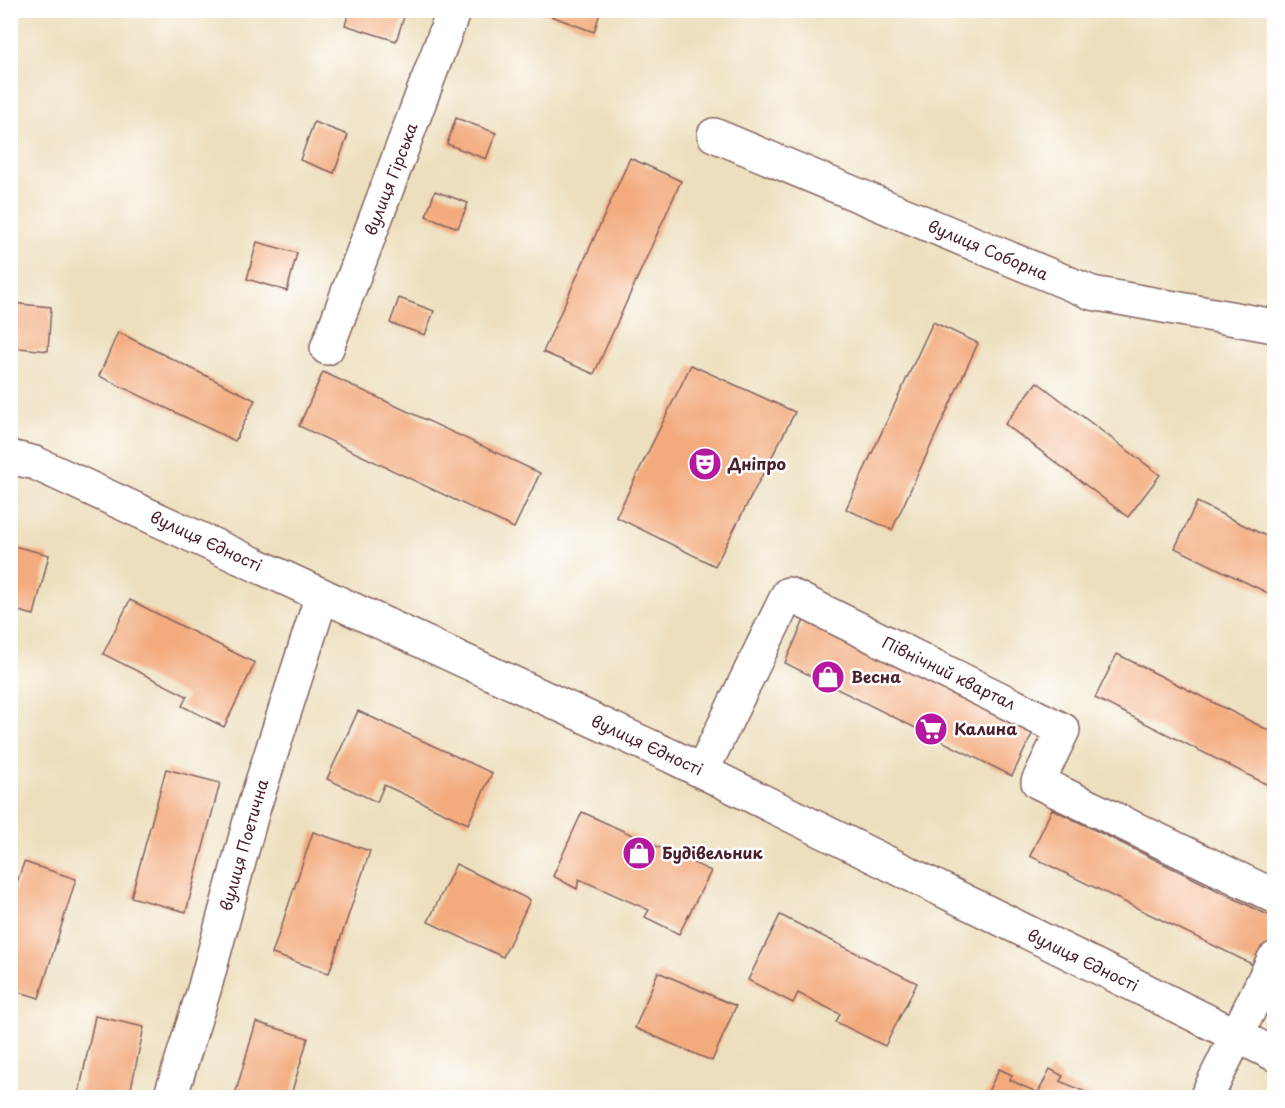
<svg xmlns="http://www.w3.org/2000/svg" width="1285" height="1108" viewBox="0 0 1285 1108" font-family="'Playpen Sans',sans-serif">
<rect width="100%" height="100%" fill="#fff"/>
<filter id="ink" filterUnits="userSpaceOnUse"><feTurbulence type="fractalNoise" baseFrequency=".0167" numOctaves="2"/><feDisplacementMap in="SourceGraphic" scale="12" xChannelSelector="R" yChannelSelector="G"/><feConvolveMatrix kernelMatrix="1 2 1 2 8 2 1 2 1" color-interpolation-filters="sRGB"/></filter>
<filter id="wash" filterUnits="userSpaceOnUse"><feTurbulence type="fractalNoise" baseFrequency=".008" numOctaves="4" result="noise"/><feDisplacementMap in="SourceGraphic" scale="24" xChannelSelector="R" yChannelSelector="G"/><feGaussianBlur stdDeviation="1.35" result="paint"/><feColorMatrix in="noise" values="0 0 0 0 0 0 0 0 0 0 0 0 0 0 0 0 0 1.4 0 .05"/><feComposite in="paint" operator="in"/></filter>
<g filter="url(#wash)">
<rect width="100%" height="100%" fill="#eddfbd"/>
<g id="blocks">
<!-- building -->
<g fill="#f3ab7e">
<polygon points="350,10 404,10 406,11 396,41 345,25"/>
<polygon points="535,10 601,10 594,32"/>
<polygon points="456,118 496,133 486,159 447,144"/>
<polygon points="314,122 348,135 334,173 300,160"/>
<polygon points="630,158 681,181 594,374 543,352"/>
<polygon points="435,191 468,203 458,228 426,216"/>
<polygon points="257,242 297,253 287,291 247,279"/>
<polygon points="399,298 434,311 425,335 390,323"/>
<polygon points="10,303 51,307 48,351 10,347"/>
<polygon points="933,322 978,343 892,530 846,509"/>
<polygon points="118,332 255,400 235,441 99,376"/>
<polygon points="691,365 795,412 715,566 616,517"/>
<polygon points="323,372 540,473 514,528 299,426"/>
<polygon points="1037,382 1160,475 1128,517 1005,424"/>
<polygon points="1197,502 1274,540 1274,596 1175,548"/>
<polygon points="10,545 49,555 34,615 10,609"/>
<polygon points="130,600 255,663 224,727 182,706 187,696 103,654"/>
<polygon points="805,618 1034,730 1012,776 785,663"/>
<polygon points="1117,654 1274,733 1274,788 1095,698"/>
<polygon points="358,711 492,773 468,824 384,785 377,802 327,779"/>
<polygon points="166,769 220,783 186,912 131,897"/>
<polygon points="1052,809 1274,918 1274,950 1264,970 1030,856"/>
<polygon points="582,812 711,871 679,934 645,917 649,910 579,879 577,889 553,876"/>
<polygon points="313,832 370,851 329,973 272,954"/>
<polygon points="24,862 76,879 39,998 10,989 10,903"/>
<polygon points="456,864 530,900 503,957 428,922"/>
<polygon points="780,915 917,983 885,1046 836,1022 840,1014 798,993 793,1003 748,980"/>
<polygon points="658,972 736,1006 712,1061 635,1028"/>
<polygon points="95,1016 144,1027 129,1098 78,1098"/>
<polygon points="256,1022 308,1038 290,1098 234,1098"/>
<polygon points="999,1069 1012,1075 1010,1080 1038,1093 1050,1069 1063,1076 1060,1081 1099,1098 985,1098"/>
</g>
</g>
</g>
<g filter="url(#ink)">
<use href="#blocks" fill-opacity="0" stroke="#83625e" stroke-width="1.5"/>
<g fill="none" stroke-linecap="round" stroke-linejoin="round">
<!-- minor casing -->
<g stroke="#83625e" stroke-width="36">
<g id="minor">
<polyline points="714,135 1092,293 1274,326"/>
<polyline points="327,348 454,10"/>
<polyline points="10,457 35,463 671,756 1274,1054"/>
<polyline points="702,771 788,594 1063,730 1038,782 1274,896"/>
<polyline points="170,1098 204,990 253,810 322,595"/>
<polyline points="1206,1098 1274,959"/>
</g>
</g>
<!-- minor -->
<use href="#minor" stroke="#fff" stroke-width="33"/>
</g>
</g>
<!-- icons -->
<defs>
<g id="theatre-disc" transform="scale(1.725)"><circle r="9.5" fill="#b5179e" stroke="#fff"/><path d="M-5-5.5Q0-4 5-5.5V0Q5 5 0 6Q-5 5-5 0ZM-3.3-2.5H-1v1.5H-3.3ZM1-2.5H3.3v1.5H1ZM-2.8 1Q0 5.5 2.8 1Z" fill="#fff"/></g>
<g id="shop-disc" transform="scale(1.725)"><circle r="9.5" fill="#b5179e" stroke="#fff"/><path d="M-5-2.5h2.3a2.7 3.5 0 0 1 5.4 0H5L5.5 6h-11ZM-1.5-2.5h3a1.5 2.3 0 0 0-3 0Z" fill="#fff"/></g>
<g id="supermarket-disc" transform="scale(1.725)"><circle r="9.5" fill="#b5179e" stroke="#fff"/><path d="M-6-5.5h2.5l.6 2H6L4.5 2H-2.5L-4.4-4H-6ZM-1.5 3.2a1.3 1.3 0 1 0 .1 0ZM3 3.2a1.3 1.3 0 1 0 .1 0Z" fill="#fff"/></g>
</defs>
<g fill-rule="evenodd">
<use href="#theatre-disc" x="705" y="464"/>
<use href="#shop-disc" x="828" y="677"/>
<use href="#supermarket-disc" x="931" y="729"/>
<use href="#shop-disc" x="639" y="853"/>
</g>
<g text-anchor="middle" stroke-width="5" stroke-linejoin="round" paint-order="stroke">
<!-- street labels -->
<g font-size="16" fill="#4a1f2b" stroke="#fff">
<text transform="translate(391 179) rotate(-69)" y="6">вулиця Гірська</text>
<text transform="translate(988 250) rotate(23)" y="6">вулиця Соборна</text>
<text transform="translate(206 541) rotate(25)" y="6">вулиця Єдності</text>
<text transform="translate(949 673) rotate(26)" y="6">Північний квартал</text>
<text transform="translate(647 745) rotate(25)" y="6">вулиця Єдності</text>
<text transform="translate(244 845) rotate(-74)" y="6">вулиця Поетична</text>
<text transform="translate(1083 960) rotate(26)" y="6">вулиця Єдності</text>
</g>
<!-- poi labels -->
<g font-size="16" font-weight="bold" fill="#4a1f2b" stroke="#fff" text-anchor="start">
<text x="728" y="470">Дніпро</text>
<text x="851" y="683">Весна</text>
<text x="954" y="735">Калина</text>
<text x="662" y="859">Будівельник</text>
</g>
</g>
<!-- margin -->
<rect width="1285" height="1108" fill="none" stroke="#fff" stroke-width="36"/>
</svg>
